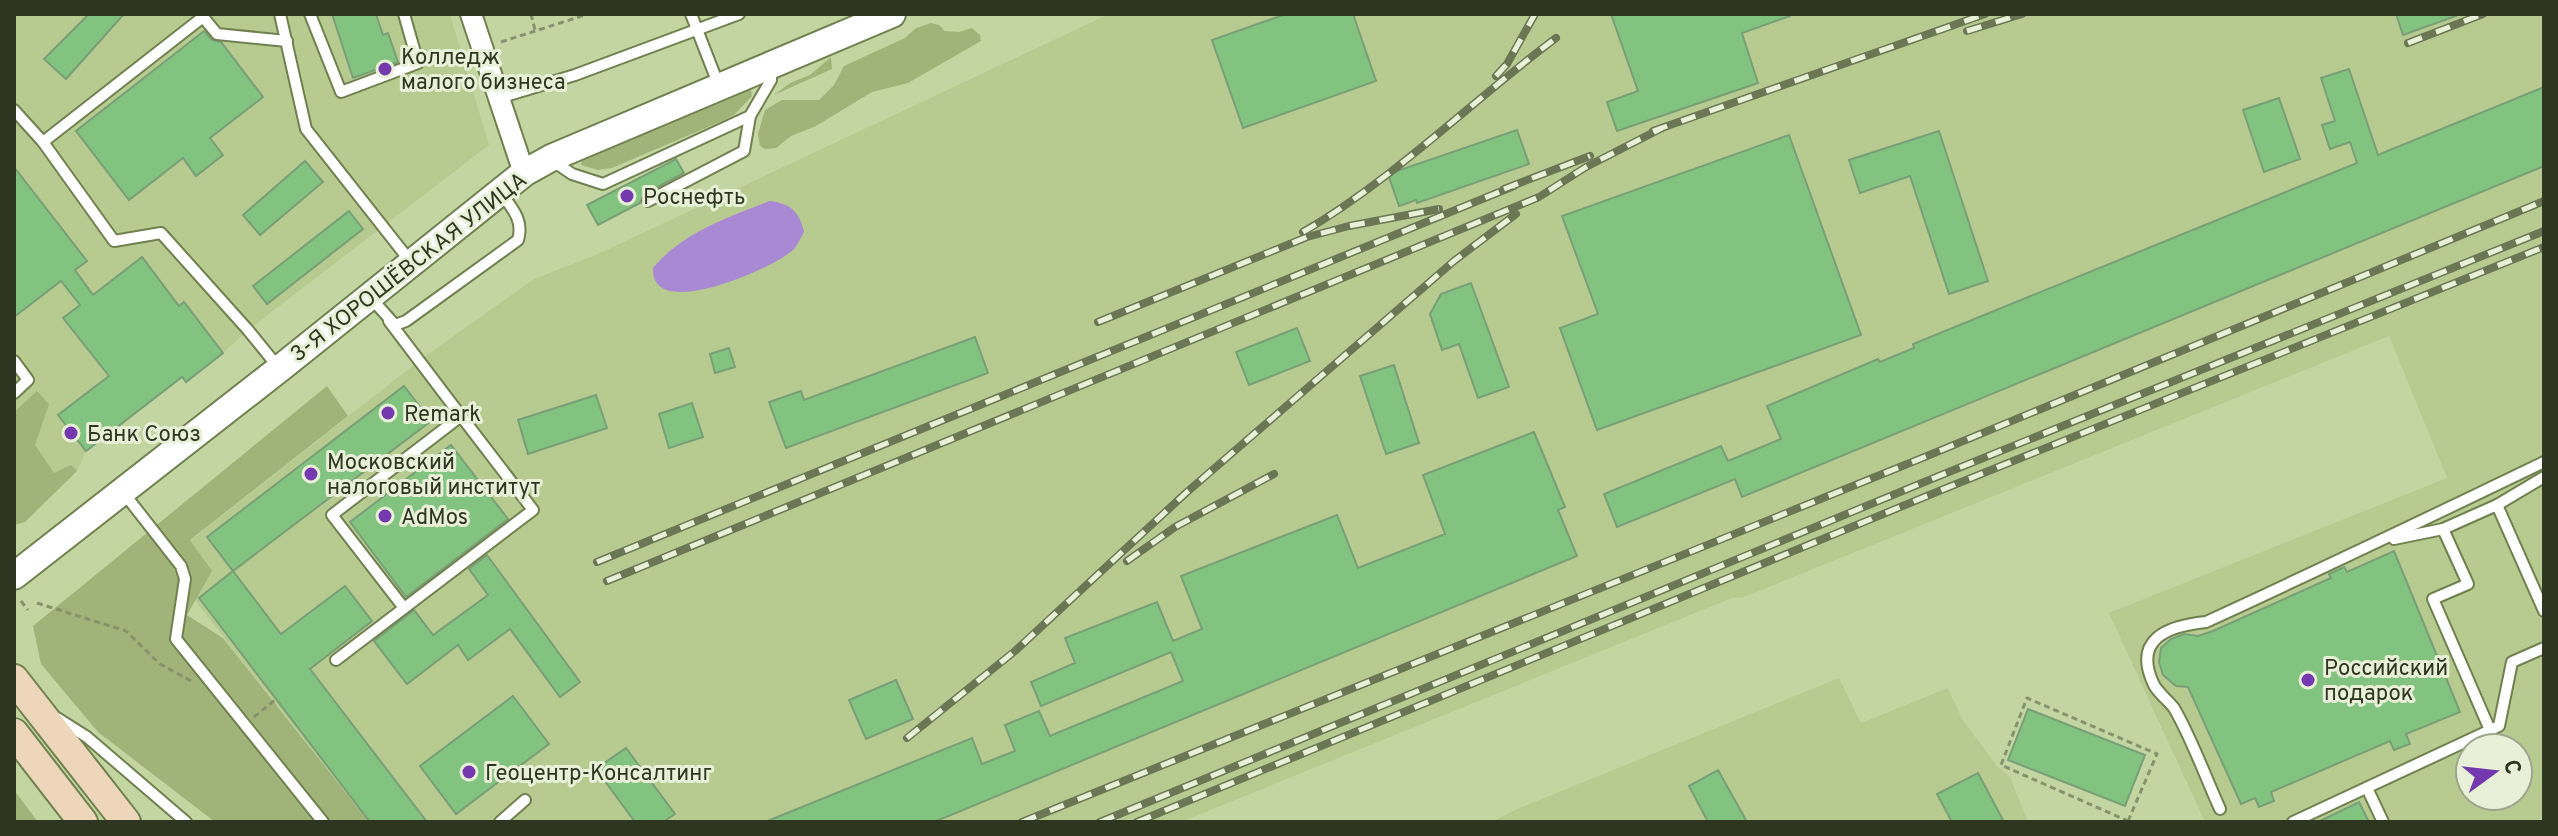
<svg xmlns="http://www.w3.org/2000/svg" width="2558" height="836" viewBox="0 0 2558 836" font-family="Overpass,sans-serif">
<rect width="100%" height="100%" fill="#c3d5a1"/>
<!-- built -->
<g fill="#b7cb91" fill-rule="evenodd">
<polygon points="14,14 450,14 489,145 248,330 223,353 182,378 86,451 77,471 38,478 14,473"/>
<path d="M1109 14H2544V822H2205L2109 613 2447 478 2389 336 1744 597 1732 598 1181 822H369L164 561 424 357 534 279 596 255ZM2470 748H2518V796H2470Z"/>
<polygon points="1839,678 1861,723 1948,688 1962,719 1997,766 2010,777 2028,822 1492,822 1515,810"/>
</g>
<!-- green -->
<g fill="#a0b479">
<polygon points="931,23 939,25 945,31 959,32 972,28 980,35 981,41 908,83 872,92 816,126 791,136 776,148 765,149 760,146 758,134 765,110 782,100 819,100 834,85 844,66 905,38 916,28"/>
<polygon points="831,57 832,69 774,95 790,83 810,75"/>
<polygon points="748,90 751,90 752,96 734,115 722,121 612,168 598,170 581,165 582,161"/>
<polygon points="327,386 348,416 190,540 212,571 187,615 223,638 369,822 215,822 98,732 41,664 33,626"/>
<polygon points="37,391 49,404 35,445 54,473 71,465 77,471 25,522 14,525 14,412"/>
<polygon points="14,790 38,822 14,822"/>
</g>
<!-- water -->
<path fill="#a988d4" d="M770 201C791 204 799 211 804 232 801 237 798 244 794 249 776 267 670 314 655 280 653 276 653 272 653 268 682 233 729 217 770 201Z"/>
<!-- building -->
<g fill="#83c380" stroke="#799f77" stroke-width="2">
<polygon points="89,14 124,14 66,79 44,59"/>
<polygon points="332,14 376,14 383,35 388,33 398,62 353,78"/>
<polygon points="1286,14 1353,14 1376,81 1243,128 1212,40"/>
<polygon points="1611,14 1790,14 1790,16 1742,33 1758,83 1617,131 1607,102 1638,91"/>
<polygon points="2396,14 2455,14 2456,16 2403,35"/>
<polygon points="204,31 212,40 221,42 263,97 210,138 223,155 196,176 183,158 129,200 76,131"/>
<polygon points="2349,69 2378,155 2544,87 2544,166 1742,497 1735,479 1617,527 1604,494 1721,446 1728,461 1781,439 1767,406 1878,359 1880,362 1914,348 1913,344 2357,163 2350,142 2330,149 2322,125 2335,121 2321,78"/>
<polygon points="2279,98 2300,159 2264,172 2243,110"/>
<polygon points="1517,130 1529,164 1417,203 1416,200 1399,206 1388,174"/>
<polygon points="1939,131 1988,281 1949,294 1910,176 1860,193 1849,160"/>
<polygon points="1789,135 1861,335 1597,430 1560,328 1598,314 1562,216"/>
<polygon points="676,159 684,173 644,194 640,203 598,225 587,205"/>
<polygon points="305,161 323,182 260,235 243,215"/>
<polygon points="14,167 87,261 75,270 93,295 142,257 179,306 184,302 223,353 186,382 182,377 86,451 58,415 109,376 63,318 80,305 61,281 14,317"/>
<polygon points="349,211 363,229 267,304 253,286"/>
<polygon points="1471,283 1509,387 1478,398 1459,344 1442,350 1430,314 1441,294"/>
<polygon points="1297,328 1310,361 1249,385 1236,352"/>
<polygon points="975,337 988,373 786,448 769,402 801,391 804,400"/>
<polygon points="729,348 735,367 715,373 710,354"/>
<polygon points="1394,365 1419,443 1386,454 1360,376"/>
<polygon points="404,386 431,421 233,571 207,537"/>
<polygon points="596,395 607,428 528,454 518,420"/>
<polygon points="692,403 703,437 669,448 659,414"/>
<polygon points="1534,432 1565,507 1558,510 1577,556 934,822 765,822 972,738 982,764 1015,751 1005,725 1039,711 1050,736 1183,681 1171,652 1041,706 1031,682 1075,663 1065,638 1157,602 1173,641 1202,629 1181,576 1337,515 1358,568 1445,534 1423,475"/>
<polygon points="451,445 508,519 406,597 350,522"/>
<polygon points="2394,551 2460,712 2406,734 2410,744 2394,750 2390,741 2271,792 2274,801 2259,807 2255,798 2241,804 2188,687 2176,686 2163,675 2159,662 2161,648 2171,639 2184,634 2198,636 2213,631 2331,578 2329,574 2344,567 2347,572"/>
<polygon points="487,555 580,682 560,697 510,629 468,660 458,645 407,684 374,641 414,610 433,635 488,595 469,569"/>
<polygon points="233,571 281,634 345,586 372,621 310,669 427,822 370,822 199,598"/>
<polygon points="896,680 913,719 866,739 849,700"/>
<polygon points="513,696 549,744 456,814 420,766"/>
<polygon points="2028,709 2145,755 2125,806 2008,760"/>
<polygon points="626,748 675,814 663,822 635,822 596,769"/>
<polygon points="1718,770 1747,822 1708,822 1689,786"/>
<polygon points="1978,773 2004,822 1952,822 1937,794"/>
<polygon points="2359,802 2369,822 2318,822"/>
</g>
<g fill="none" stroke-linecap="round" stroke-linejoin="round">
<!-- service casing -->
<g stroke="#70804f" stroke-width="14">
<g id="service">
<polyline points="280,14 306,129 410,261"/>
<polyline points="310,14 341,92 418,63 404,14"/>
<polyline points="691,14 719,86"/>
<polyline points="499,98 575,75 739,14"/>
<polyline points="14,110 43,142 114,241 161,233 248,330 278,367"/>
<polyline points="43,142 203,17 217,34 287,41"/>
<polyline points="553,161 572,174 603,184 750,116 771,80 771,68"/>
<polyline points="648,201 744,151 750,116"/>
<path d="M371 298 395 325 406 321 518 240C524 220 512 208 500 192"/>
<polyline points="389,321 461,416 332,515 404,608"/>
<polyline points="14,361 28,380 14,393"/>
<polyline points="123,492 181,566 185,579 176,639 323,822"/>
<polyline points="2497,505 2544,477"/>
<polyline points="2443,529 2468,584 2433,599 2490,730"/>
<polyline points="2394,539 2443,529 2497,505 2544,611"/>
<polyline points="336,660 533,510 461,416"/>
<polyline points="57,718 87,737 186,822"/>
<polyline points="2367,788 2383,822"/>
<path d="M2220 809C2205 776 2192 739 2174 708 2168 700 2159 694 2154 685 2132 639 2167 626 2206 622 2319 570 2432 516 2544 462"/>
<polyline points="500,822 525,800"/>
<polyline points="2293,822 2499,726 2512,662 2544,648"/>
</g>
</g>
<!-- minor casing -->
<g stroke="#70804f" stroke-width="24">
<polyline id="minor" points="471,14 524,173"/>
</g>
<!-- tertiary casing -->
<g stroke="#70804f" stroke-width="30">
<polyline id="tertiary" points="14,576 283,366 524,173 551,158 892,14"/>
</g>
<!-- secondary casing -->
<g stroke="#70804f" stroke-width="32">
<g id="secondary">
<polyline points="14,679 126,822"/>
<polyline points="14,733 83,822"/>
</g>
</g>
<!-- path -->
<g stroke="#86936d" stroke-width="3" stroke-dasharray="6 4" stroke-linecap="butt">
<polyline points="531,14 535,30"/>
<polyline points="501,42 588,14"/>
<polyline points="21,601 28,610"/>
<polyline points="37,603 126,631 160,664 191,681"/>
<polyline points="254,717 276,699"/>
<polyline points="2128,821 2157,754 2027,698 2001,765 2128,821 2130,822"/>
</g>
<!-- service -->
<use href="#service" stroke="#fff" stroke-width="10"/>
<!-- minor -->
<use href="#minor" stroke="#fff" stroke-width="20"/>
<!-- tertiary -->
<use href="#tertiary" stroke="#fff" stroke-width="26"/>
<!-- secondary -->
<use href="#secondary" stroke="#edd6b9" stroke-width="28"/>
<!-- rail casing -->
<g stroke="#6b7655" stroke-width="8">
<g id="rail">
<polyline points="1967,31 2022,14"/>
<polyline points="2408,43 2483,14"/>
<polyline points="1496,76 1507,64 1535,14"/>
<polyline points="1653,131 1985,14"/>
<polyline points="1504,189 1590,156"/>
<path d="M1303 232C1394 179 1472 101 1556 38"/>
<polyline points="1098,322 1307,237 1349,226 1439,209"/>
<polyline points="1127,561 1175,527 1274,474"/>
<polyline points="597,562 1514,186"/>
<polyline points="607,581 1539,197 1586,167 1662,128"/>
<polyline points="907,738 1015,651 1187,492 1454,261 1516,214"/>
<polyline points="1022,822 1927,456 2544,201"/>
<polyline points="1100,822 1934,478 2544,231"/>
<polyline points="1137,822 1939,491 2544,247"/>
</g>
</g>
<!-- rail -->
<use href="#rail" stroke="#e8f1d7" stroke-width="5" stroke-dasharray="15" stroke-linecap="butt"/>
</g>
<!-- markers -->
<g fill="#7439af" stroke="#e8f1d7" stroke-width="3">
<circle cx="385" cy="69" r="8"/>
<circle cx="627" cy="196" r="8"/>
<circle cx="388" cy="413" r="8"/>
<circle cx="71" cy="433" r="8"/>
<circle cx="311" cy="474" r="8"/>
<circle cx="385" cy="516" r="8"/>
<circle cx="2308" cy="680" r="8"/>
<circle cx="469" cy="772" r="8"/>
</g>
<g text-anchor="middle" stroke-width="6" stroke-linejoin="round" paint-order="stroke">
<!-- poi labels -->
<g font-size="22" fill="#2e3521" stroke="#e8f1d7" text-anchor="start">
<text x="401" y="64">Колледж<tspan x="401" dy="25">малого бизнеса</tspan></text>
<text x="643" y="204">Роснефть</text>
<text x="404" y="421">Remark</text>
<text x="87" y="441">Банк Союз</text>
<text x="327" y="469">Московский<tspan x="327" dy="25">налоговый институт</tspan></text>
<text x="401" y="524">AdMos</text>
<text x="2324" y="675">Российский<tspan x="2324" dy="25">подарок</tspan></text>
<text x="485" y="780">Геоцентр-Консалтинг</text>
</g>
<!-- street labels -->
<g font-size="22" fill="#2e3521" stroke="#e8f1d7">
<text transform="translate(408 266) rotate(-38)" y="8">3-Я ХОРОШЁВСКАЯ УЛИЦА</text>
</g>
</g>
<!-- border -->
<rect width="2558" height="836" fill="none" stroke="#2e3521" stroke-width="32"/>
<!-- north arrow -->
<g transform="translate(2494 772) rotate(75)"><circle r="38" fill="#e8f1d7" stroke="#9ea68e" stroke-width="2"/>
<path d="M0-6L14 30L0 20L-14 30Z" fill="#7439af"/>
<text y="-12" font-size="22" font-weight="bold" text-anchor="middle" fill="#2e3521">С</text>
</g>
</svg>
